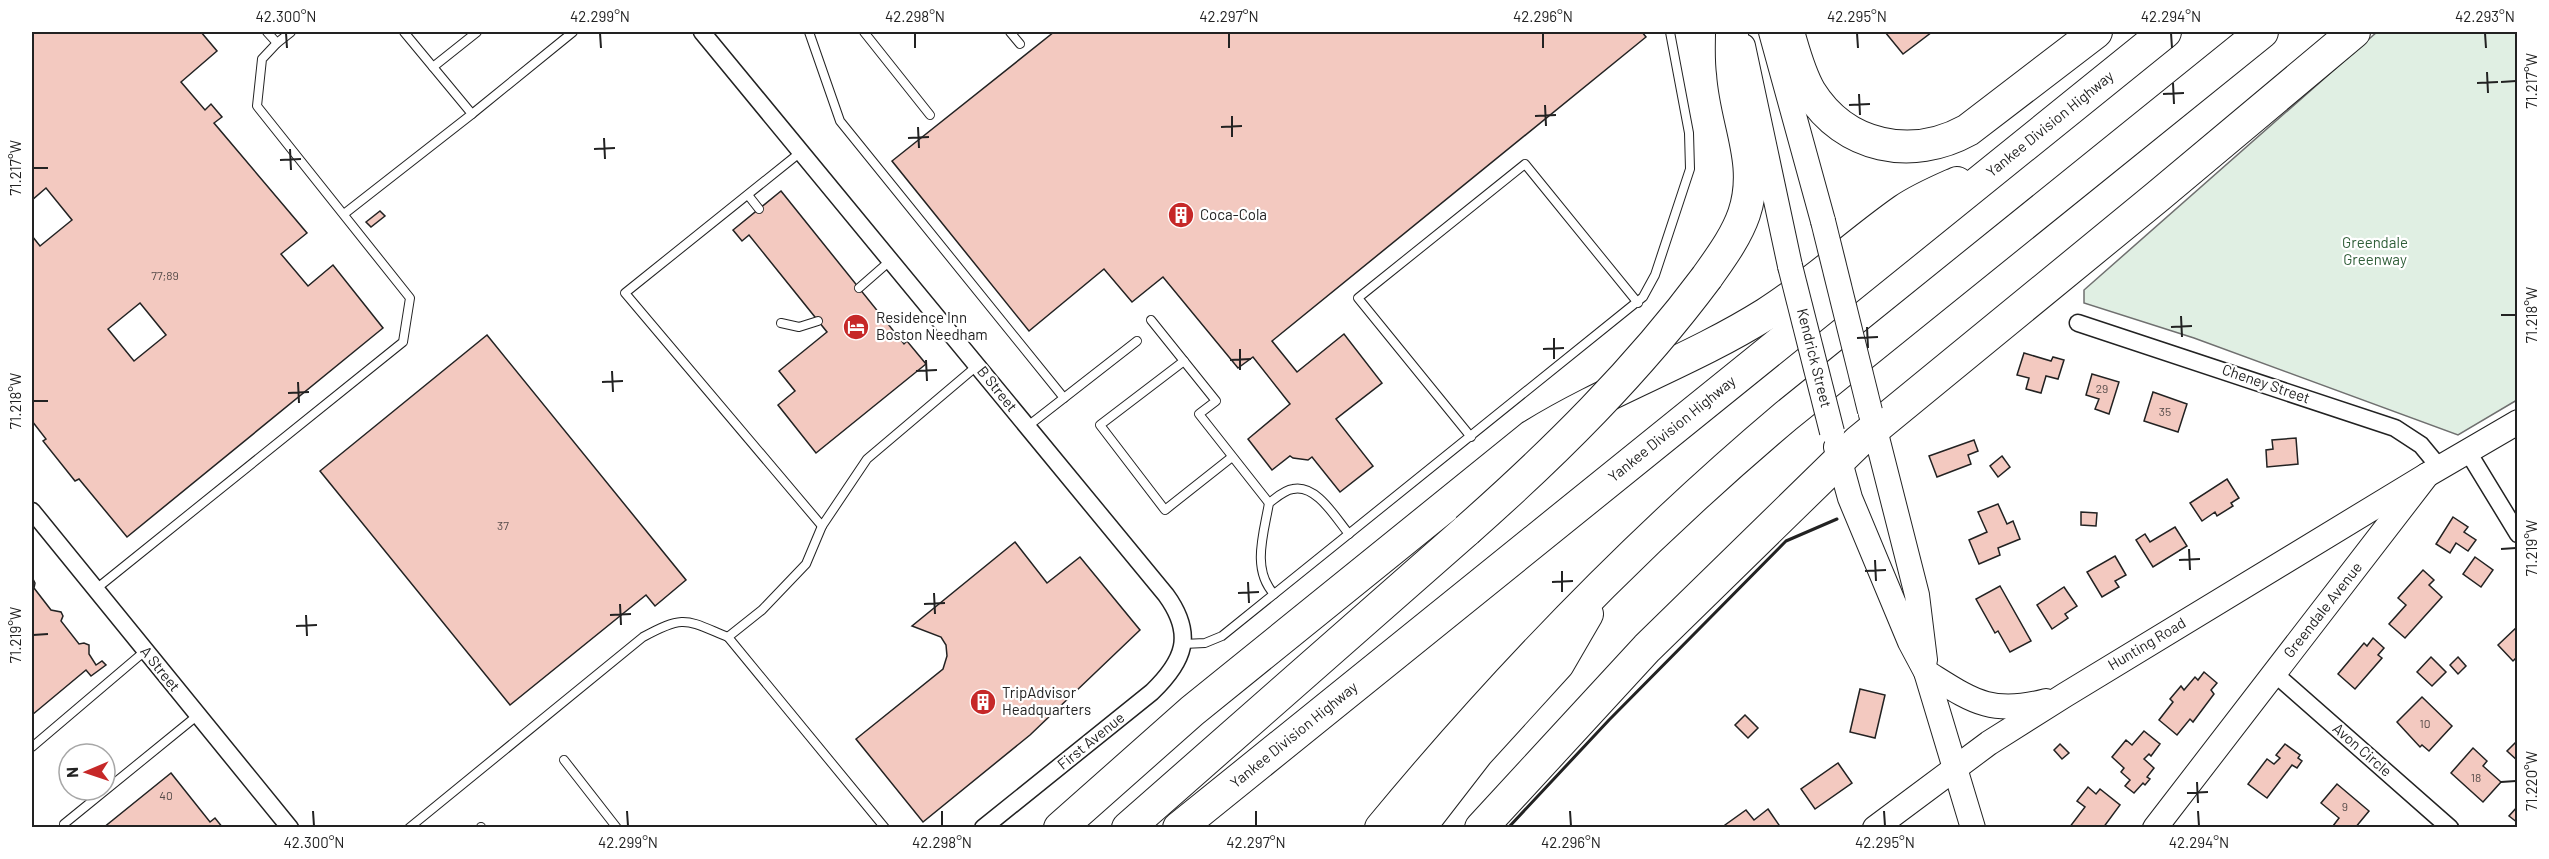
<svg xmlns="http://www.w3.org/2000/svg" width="2549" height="859" viewBox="0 0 2549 859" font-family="Barlow,sans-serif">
<rect width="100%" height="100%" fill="#fff"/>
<!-- green -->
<polygon fill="#e0efe3" stroke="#6f6f6f" stroke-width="1.5" points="2377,32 2517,32 2517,400 2458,435 2194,338 2084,303 2084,290"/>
<!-- building -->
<g fill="#f3c9c0" stroke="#222" stroke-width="1.5" fill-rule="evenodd">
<path d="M32 32H201L217 51 181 82 205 110 211 104 222 117 214 123 307 233 281 254 308 286 333 265 383 328 127 537 79 479 75 481 43 441 46 439 32 421V236L40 246 72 220 46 188 32 200ZM140 303 166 335 134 361 108 329Z"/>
<polygon points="1054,32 1642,32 1646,37 1272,341 1297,372 1344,334 1382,383 1336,419 1373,466 1340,492 1312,457 1308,460 1293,458 1290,456 1272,470 1248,439 1290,404 1253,357 1238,368 1163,277 1132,302 1104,269 1029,331 892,161"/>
<polygon points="1885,32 1932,32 1903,54"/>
<polygon points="781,191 904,344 907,341 926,364 816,453 778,405 795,391 779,371 827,332 749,235 742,241 733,230"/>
<polygon points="380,211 385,216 371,227 366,222"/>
<polygon points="487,335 686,580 655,606 646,595 510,705 320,471"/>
<polygon points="2024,353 2051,361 2053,357 2064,360 2058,379 2046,376 2041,393 2026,389 2029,378 2017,375"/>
<polygon points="2092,374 2119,382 2109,414 2095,409 2099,399 2086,395"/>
<polygon points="2153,392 2187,404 2178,432 2144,421"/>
<polygon points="2296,438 2298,464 2267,467 2266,450 2273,449 2272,440"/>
<polygon points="1974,440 1978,451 1968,455 1971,464 1937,477 1929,456"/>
<polygon points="2002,456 2010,467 1998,477 1990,466"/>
<polygon points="2227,479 2239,498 2231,503 2233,506 2217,516 2215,512 2202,521 2190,503"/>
<polygon points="1998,504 2007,524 2013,521 2020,539 1998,548 2000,555 1979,564 1969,540 1987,532 1978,512"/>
<polygon points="2081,512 2097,513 2096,526 2081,525"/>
<polygon points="2453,517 2468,527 2464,532 2476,540 2468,551 2456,543 2450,553 2436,544"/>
<polygon points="2175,527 2187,546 2153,567 2136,540 2145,534 2150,542"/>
<polygon points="1015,542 1047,583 1080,557 1140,630 1030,735 923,822 856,739 943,669 947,656 946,645 941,637 912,626"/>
<polygon points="2115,556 2126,575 2115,581 2119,587 2102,597 2087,572"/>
<polygon points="2475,557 2493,570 2481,587 2463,574"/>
<polygon points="2423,570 2434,580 2429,585 2442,597 2405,638 2389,624 2406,605 2398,598"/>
<polygon points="32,577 35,583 34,588 51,610 61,612 63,616 61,621 79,644 84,643 89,645 89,654 96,665 102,661 106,665 91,676 86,670 32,715"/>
<polygon points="2000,586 2031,641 2010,652 1998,631 1995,633 1976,599"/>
<polygon points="2064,587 2077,606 2065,614 2068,618 2052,629 2037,605"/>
<polygon points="2518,626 2518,661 2515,659 2513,661 2498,645"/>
<polygon points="2373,638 2384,648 2378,655 2382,658 2355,689 2338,674 2364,643 2367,646"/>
<polygon points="2431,657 2446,672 2432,686 2417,672"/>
<polygon points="2458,657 2466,666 2458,674 2450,665"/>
<polygon points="2204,672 2217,683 2211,690 2214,694 2193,722 2190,719 2177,735 2159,720 2173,702 2170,699 2181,686 2184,690 2195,677 2198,680"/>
<polygon points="1860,689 1885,695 1875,738 1850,732"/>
<polygon points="2422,697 2452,726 2429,751 2422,745 2420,747 2397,722"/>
<polygon points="1745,715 1758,728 1748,738 1735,725"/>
<polygon points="2144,731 2160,744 2151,756 2149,754 2144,759 2154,768 2147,777 2150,779 2145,785 2143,783 2134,793 2125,786 2130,780 2121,772 2124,768 2112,757 2126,740 2132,745"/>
<polygon points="2518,740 2518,761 2507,751"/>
<polygon points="2060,744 2069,753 2062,759 2054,750"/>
<polygon points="2285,744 2300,755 2298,758 2302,761 2297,768 2292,765 2267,798 2248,784 2267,759 2274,764 2280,758 2276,755"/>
<polygon points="2473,748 2487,761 2483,766 2501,782 2483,802 2451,773"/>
<polygon points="1838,763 1852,783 1815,809 1801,789"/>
<polygon points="171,773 210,822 215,818 223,828 103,828"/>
<polygon points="2337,784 2369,811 2355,828 2335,828 2333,826 2339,818 2321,803"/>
<polygon points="2088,787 2096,794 2100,789 2120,805 2103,828 2069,828 2085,807 2077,801"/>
<polygon points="2518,806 2518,823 2509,816"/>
<polygon points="1768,809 1781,828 1726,828 1725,825 1746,810 1754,820"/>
</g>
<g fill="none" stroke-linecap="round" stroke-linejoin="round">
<!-- lane casing -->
<g stroke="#222" stroke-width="10">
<g id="lane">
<polyline points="267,32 277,43 291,32"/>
<polyline points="809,32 840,121 1064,398"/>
<polyline points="864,32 930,115"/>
<polyline points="1010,32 1020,44"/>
<polyline points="433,67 477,32"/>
<polyline points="472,114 573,32"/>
<polyline points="802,151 625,293 822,526 867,459 978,365"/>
<polyline points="748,195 759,209"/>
<polyline points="344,214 472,114 404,32"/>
<polyline points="859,288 891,260"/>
<polyline points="1151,320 1216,401 1199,414 1269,503"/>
<polyline points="781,323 799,327 818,321"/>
<polyline points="1184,361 1100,425 1165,510 1232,457"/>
<polyline points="1028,426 1137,341"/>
<polyline points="1471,437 1358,298 1525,164 1638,303"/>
<polyline points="822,526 806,564 762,610 728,637 885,828"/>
<polyline points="96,589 403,342 410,298 257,106 262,59 277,43"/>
<path d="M1274 594C1251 569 1264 533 1269 503 1276 498 1284 490 1293 489 1317 484 1336 519 1349 534"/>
<polyline points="1183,644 1205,643 1222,636 1643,297 1655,275 1690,169 1689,133 1670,32"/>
<polyline points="32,747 145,651"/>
<polyline points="564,760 617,828"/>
<polyline points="64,824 198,715"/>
<polyline points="481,827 481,828"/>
<path d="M409 828 643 637C685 614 686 620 728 637"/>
</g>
</g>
<!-- street casing -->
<g stroke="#222" stroke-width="19">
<g id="street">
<path d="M702 32 1166 595C1195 635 1184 661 1152 692L983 828"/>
<polyline points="2078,323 2395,428 2421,445 2440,468"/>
<polyline points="2468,452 2518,534"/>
<polyline points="32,511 290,828"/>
<polyline points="2274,673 2450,828"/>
</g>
</g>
<!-- secondary casing -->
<g stroke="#222" stroke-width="26">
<g id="secondary">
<polyline points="1771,32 1823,221"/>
<polyline points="1743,46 1790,266"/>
<polyline points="1871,414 1917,595 1925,660"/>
<polyline points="1836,447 1850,498 1910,642 1926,672 1973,828"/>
<path d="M1926 672C1971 700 1990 716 2046 701"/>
<polyline points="1875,828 1989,743 2065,695 2427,475"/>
<polyline points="2155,828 2427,475 2518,422"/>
</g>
</g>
<!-- highway casing -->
<g stroke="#222" stroke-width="34">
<g id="highway">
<path d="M1788 32C1794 52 1799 73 1810 92 1845 148 1912 161 1968 130L2096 32"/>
<path d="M1707 277C1721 257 1736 237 1744 214 1761 164 1736 121 1733 73 1731 59 1732 45 1732 32"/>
<path d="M1060 828 1192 711 1532 436C1608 389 1691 361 1766 314 1815 283 1857 243 1904 210 1920 199 1939 191 1957 183"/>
<polyline points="1128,828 1467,530"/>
<polyline points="1179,828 2165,32"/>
<path d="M1381 828C1505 678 1638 541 1786 416L2262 32"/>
<polyline points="1419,828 1477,753 1558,664 1587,614"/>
<polyline points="1481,828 1647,648 1858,442 2157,197 2354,32"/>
</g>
</g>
<!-- lane -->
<use href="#lane" stroke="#fff" stroke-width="8"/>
<!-- street -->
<use href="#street" stroke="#fff" stroke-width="16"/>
<!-- secondary -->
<use href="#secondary" stroke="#fff" stroke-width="24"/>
<!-- highway -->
<use href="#highway" stroke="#fff" stroke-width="32"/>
<!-- secondary-bridge casing -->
<g stroke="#222" stroke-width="26" stroke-linecap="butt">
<g id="secondary-bridge">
<polyline points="1823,221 1870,411"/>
<polyline points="1790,266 1832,432"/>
</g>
</g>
<!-- highway-bridge casing -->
<g stroke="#222" stroke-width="34" stroke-linecap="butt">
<path id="highway-bridge" d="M1467 530C1554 453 1637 371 1707 277"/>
</g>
<!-- secondary-bridge -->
<use href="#secondary-bridge" stroke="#fff" stroke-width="24"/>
<!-- highway-bridge -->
<use href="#highway-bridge" stroke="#fff" stroke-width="32"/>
<!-- wall -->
<polyline stroke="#222" stroke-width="3" points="1508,828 1609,720 1786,541 1837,519"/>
</g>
<!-- ticks -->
<path fill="none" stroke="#222" stroke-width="2" d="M286 33 287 48M600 33 601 48M915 33V48M1229 33V48M1543 33V48M1857 33 1858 48M2171 33 2172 48M2485 33 2486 48M2487 72 2488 93M2501 82 2516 81M2173 83 2174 104M2477 83 2498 82M1859 94 1860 115M2163 94 2184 93M1545 105 1546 126M1849 105 1870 104M1232 116V137M1535 116 1556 115M918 127 919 148M1221 127 1242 126M604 138 605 159M908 138 929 137M290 149 291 170M594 149 615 148M280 160 301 159M33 168H48M2501 315H2516M2181 316 2182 337M1867 327 1868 348M2171 327 2192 326M1554 338V359M1857 338 1878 337M1240 349V370M1543 349 1564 348M926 360 927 381M1230 360 1251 359M612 371 613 392M916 371 937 370M298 382 299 403M602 382 623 381M288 393 309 392M33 401H48M2189 549 2190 570M2501 549 2516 548M1875 560 1876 581M2179 560 2200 559M1562 571V592M1865 571 1886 570M1248 582 1249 603M1552 582 1573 581M934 593 935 614M1238 593 1259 592M620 604 621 625M924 604 945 603M306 615 307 636M610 615 631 614M296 626 317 625M33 635 48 634M2197 782 2198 803M2501 782 2516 781M2187 793 2208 792M313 811 314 826M627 811 628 826M942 811V826M1256 811V826M1570 811 1571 826M1884 811 1885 826M2198 811 2199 826"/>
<!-- icons -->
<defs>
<g id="building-disc" transform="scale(1.35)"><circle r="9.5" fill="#c62828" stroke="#fff"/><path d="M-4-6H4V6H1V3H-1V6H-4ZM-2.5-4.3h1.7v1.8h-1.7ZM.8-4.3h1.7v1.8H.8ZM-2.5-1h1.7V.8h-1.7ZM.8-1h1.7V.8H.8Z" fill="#fff"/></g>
<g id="hotel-disc" transform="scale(1.35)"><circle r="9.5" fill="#c62828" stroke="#fff"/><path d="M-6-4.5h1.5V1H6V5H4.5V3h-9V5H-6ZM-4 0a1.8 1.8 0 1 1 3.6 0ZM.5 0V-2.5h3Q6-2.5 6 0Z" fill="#fff"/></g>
</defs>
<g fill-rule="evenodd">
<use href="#building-disc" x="1181" y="215"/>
<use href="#hotel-disc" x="856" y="327"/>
<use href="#building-disc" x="983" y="702"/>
</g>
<g text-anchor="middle" stroke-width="4.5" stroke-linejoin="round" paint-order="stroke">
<!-- number labels -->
<g font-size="12" fill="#564c4a">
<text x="165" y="280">77;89</text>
<text x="2102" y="393">29</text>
<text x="2165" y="416">35</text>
<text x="503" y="530">37</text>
<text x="2425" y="728">10</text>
<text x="2476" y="782">18</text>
<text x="166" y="800">40</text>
<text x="2345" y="811">9</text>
</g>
<!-- street labels -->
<g font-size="15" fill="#222" stroke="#fff">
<text transform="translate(2050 124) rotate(-39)" y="5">Yankee Division Highway</text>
<text transform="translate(1814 358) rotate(76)" y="5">Kendrick Street</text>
<text transform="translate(2266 384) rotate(19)" y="5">Cheney Street</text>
<text transform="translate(997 389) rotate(51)" y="5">B Street</text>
<text transform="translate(1672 429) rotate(-39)" y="5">Yankee Division Highway</text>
<text transform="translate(2323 610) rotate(-52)" y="5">Greendale Avenue</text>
<text transform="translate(2147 644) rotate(-31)" y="5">Hunting Road</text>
<text transform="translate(160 669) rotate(51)" y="5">A Street</text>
<text transform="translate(1294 735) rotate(-39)" y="5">Yankee Division Highway</text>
<text transform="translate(1091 741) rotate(-39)" y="5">First Avenue</text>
<text transform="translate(2362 750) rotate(41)" y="5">Avon Circle</text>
</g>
<!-- poi labels -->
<g font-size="15" fill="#222" stroke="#fff" text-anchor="start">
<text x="1200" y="220">Coca-Cola</text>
<text x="876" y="323">Residence Inn<tspan x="876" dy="17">Boston Needham</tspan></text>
<text x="1002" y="698">TripAdvisor<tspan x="1002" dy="17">Headquarters</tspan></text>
</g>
<!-- park labels -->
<g font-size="15" fill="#2f5e38" stroke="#fff">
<text x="2375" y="248">Greendale<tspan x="2375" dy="17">Greenway</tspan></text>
</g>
</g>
<!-- border -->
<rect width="2549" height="859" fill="none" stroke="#ffffff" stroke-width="66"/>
<!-- north arrow -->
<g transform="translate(87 772) rotate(268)"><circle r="28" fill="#ffffff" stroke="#a7a7a7" stroke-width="1.5"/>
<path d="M0-4.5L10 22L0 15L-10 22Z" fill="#c62828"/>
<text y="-9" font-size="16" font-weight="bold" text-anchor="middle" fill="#222222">N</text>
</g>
<rect x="33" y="33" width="2483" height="793" fill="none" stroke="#222" stroke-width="2"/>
<g font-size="15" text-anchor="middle" fill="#222">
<text x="286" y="22">42.300°N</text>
<text x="600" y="22">42.299°N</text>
<text x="915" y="22">42.298°N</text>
<text x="1229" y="22">42.297°N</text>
<text x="1543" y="22">42.296°N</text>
<text x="1857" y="22">42.295°N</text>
<text x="2171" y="22">42.294°N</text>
<text x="2485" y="22">42.293°N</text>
<text transform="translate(2532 81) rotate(-90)" y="5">71.217°W</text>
<text transform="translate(16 168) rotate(-90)" y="5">71.217°W</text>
<text transform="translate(2532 315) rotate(-90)" y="5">71.218°W</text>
<text transform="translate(16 401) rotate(-90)" y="5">71.218°W</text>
<text transform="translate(2532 548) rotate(-90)" y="5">71.219°W</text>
<text transform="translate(16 635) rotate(-90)" y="5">71.219°W</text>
<text transform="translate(2532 781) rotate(-90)" y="5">71.220°W</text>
<text x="314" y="848">42.300°N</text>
<text x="628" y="848">42.299°N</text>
<text x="942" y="848">42.298°N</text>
<text x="1256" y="848">42.297°N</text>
<text x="1571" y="848">42.296°N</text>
<text x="1885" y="848">42.295°N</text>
<text x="2199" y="848">42.294°N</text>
</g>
</svg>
